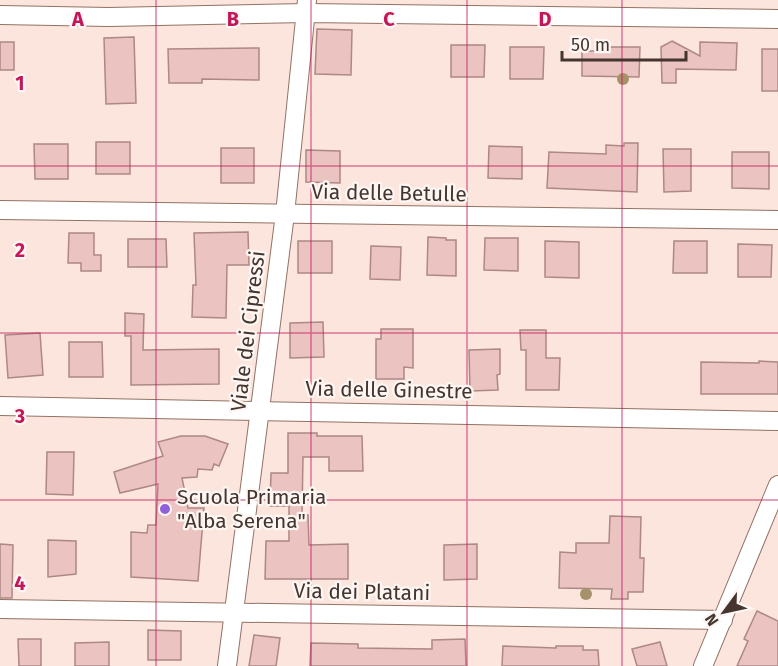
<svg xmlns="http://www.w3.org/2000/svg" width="778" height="666" viewBox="0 0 778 666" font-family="'Fira Sans',sans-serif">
<rect width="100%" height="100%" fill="#fbe5dc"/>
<!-- building -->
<g fill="#ebc3c0" stroke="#ad8885" stroke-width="1.5">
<polygon points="317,29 352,30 351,75 315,74"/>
<polygon points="134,37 136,103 106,104 104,38"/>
<polygon points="672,41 700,56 700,42 737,43 736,70 676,69 676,83 662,83 661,47"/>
<rect x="0" y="42" width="14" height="28"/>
<polygon points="451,45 485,45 484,77 451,77"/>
<polygon points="510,47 544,47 543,79 510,79"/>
<polygon points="600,47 640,47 639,77 582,76 582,51 600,51"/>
<polygon points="259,48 259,80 202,79 202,83 169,83 168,49"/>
<rect x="762" y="49" width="16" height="42"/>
<rect x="96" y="142" width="34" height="32"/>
<polygon points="624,143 638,143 637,192 547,188 549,152 606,154 606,145 624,146"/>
<polygon points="34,144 68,144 68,179 35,179"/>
<polygon points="489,146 522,147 522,179 488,178"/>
<rect x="221" y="148" width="33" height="35"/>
<polygon points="663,149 691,149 691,191 664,192"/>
<polygon points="306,150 340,151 340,183 306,182"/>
<polygon points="732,152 769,152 769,189 732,188"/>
<polygon points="248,232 249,265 227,265 226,318 192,317 193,285 196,285 194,233"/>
<polygon points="69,233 94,233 94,255 101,255 101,271 81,271 81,263 68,263"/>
<polygon points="428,237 446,238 446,240 456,240 456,276 427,275"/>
<polygon points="485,238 518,238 518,271 484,270"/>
<polygon points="128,239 166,239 167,267 128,267"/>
<rect x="298" y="241" width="34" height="32"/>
<polygon points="545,241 579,242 579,278 545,277"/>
<polygon points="674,241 707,241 707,273 673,273"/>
<polygon points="738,244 772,245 771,277 738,277"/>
<polygon points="371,246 401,247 400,280 370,279"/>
<polygon points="125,313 144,314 143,350 219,349 219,384 131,385 131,336 125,336"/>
<polygon points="323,322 324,357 290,358 290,323"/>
<polygon points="381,329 413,329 413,368 404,367 404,379 376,379 376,339 381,339"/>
<polygon points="520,330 546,330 546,358 560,358 559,390 526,390 526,350 521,350"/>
<polygon points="40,333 43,375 8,378 5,335"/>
<polygon points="69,342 102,342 103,377 69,377"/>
<polygon points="500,349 500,374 497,375 498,390 470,391 469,350"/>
<polygon points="759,361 778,362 778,394 701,394 701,362 759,363"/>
<polygon points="288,433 317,433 317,436 362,436 363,471 329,471 329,457 303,457 302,515 308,515 309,545 348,544 348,579 265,579 266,541 289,541 289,506 270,506 271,473 288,473"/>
<polygon points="181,436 205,436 228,444 219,466 214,464 212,470 198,469 197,477 182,478 188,508 204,508 198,581 131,577 131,532 147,533 148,525 156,525 158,484 120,493 114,472 163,456 158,442"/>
<polygon points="47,452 74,452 73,495 46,494"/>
<polygon points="610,516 641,517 640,558 644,558 643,592 628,592 628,599 611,599 612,589 559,588 560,552 576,553 576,543 609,543"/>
<polygon points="48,540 76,541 76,574 48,577"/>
<polygon points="0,544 13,545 12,598 0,598"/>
<polygon points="477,544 477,579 444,580 444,545"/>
<polygon points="757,611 778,621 778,666 737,666 748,641 744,639"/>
<polygon points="148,630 181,631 181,660 148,660"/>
<polygon points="254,635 280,638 276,666 249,666"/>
<polygon points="18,639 41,639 41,666 19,666"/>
<polygon points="465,639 466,666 310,666 311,643 358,644 358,648 432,649 432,640"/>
<polygon points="109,642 109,666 75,666 75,643"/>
<polygon points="660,642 667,666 637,666 632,649"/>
<polygon points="503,646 556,648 556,646 583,646 583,650 598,650 599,666 502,666"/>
</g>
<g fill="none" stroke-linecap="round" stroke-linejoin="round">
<!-- minor casing -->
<g stroke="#927264" stroke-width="20">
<g id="minor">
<polyline points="0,15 109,17 306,13 778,19"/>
<polyline points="0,210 778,220"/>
<polyline points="0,406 778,421"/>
<polyline points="0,609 723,620"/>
<polyline points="227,666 285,214 307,0"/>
<polyline points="703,666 778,485"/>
</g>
</g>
<!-- minor -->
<use href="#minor" stroke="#fff" stroke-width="18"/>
</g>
<!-- trees -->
<g fill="#a7916b">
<circle cx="623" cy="79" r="6"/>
<circle cx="586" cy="594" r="6"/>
</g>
<!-- grid -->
<path fill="none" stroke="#c2185b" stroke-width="1.5" stroke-opacity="0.55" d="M156 0V666M311 0V666M467 0V666M622 0V666M0 166H778M0 333H778M0 500H778"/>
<!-- markers -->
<circle fill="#9060da" stroke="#fdf6f3" stroke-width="2" cx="165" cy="509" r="6"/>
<g text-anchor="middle" stroke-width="4.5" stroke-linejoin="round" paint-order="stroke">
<!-- street labels -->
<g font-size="21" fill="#44352f" stroke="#fdf6f3">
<text transform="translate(389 193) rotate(1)" y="7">Via delle Betulle</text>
<text transform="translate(248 331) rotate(-83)" y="7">Viale dei Cipressi</text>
<text transform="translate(389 390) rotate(1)" y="7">Via delle Ginestre</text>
<text transform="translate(362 592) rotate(1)" y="7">Via dei Platani</text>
</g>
<!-- poi labels -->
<g font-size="21" fill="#44352f" stroke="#fdf6f3" text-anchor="start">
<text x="177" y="504">Scuola Primaria<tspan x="177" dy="24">"Alba Serena"</tspan></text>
</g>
</g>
<g font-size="20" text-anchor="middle" font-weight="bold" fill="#c2185b" stroke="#fdf6f3" stroke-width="4.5" stroke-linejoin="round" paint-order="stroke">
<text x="78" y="26">A</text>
<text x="233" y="26">B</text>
<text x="389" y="26">C</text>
<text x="545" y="26">D</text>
<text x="20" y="90">1</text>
<text x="20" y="257">2</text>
<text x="20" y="423">3</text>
<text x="20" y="590">4</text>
</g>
<!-- north arrow -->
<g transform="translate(724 612) rotate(237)" stroke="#fdf6f3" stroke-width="4.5" paint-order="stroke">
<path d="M0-4.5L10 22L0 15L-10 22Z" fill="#44352f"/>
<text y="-9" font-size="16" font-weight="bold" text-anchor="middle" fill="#44352f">N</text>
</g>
<!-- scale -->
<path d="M562 51v9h124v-9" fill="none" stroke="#44352f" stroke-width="3"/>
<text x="571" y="51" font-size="18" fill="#44352f" stroke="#fdf6f3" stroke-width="4.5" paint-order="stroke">50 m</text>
</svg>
